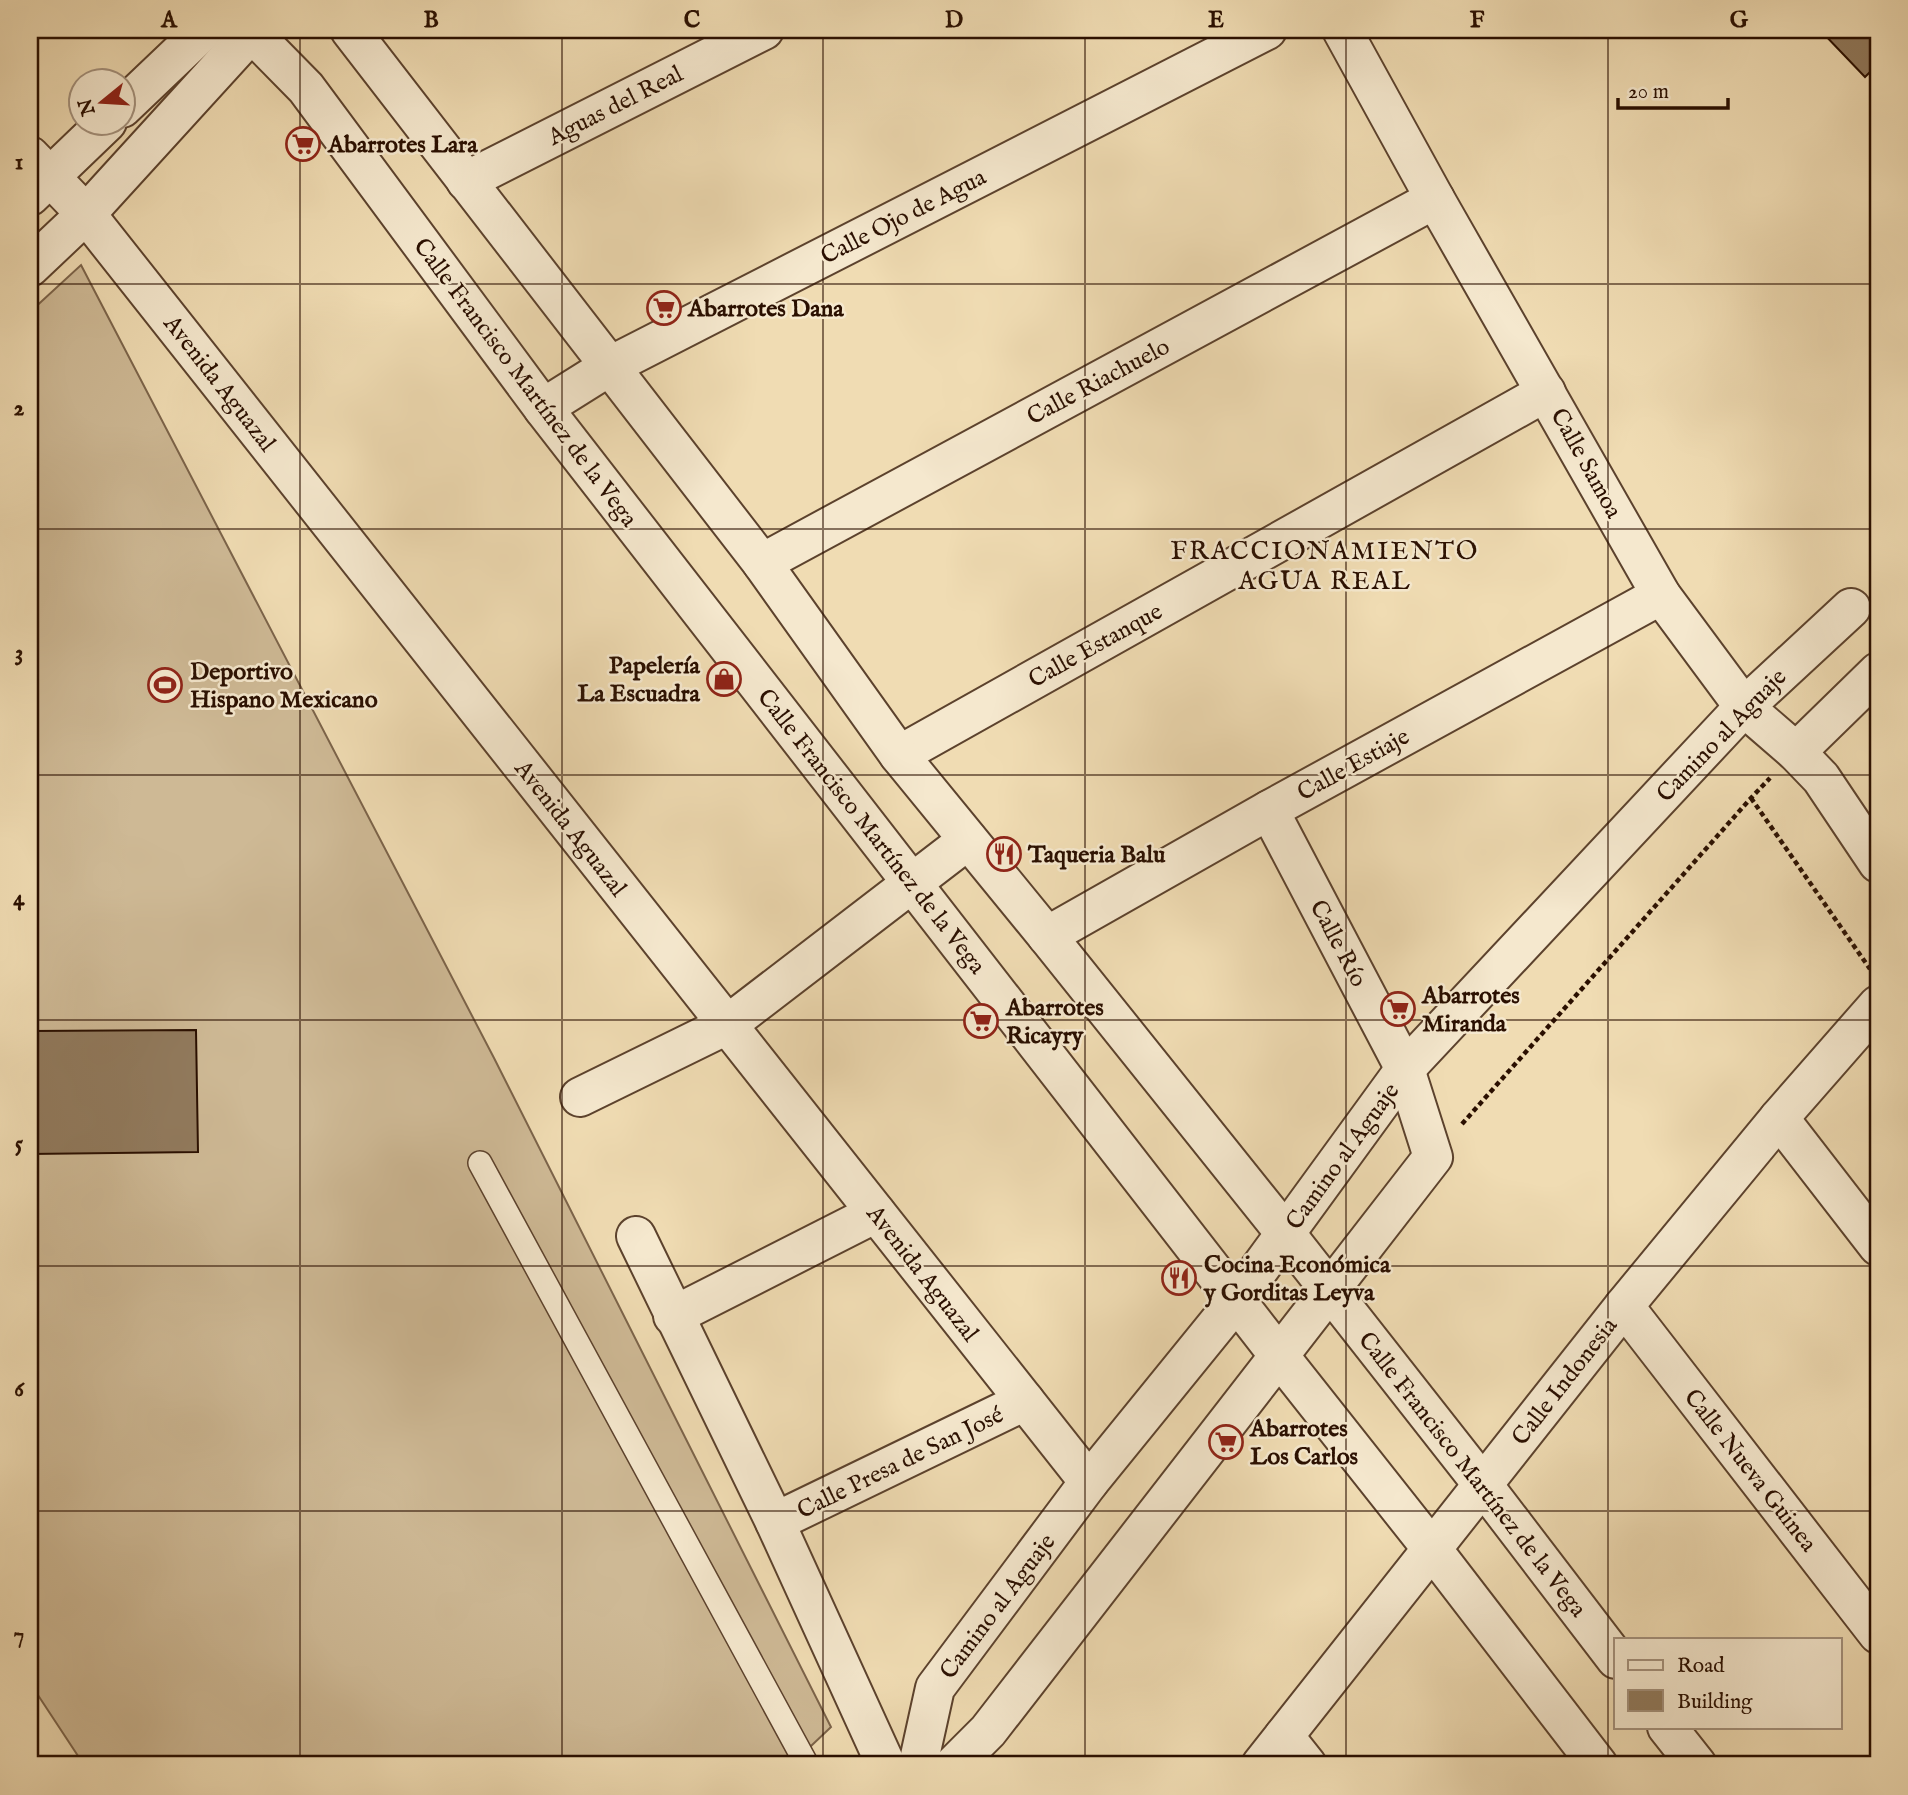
<svg xmlns="http://www.w3.org/2000/svg" width="1908" height="1795" viewBox="0 0 1908 1795" font-family="'IM FELL English',serif">
<rect width="100%" height="100%" fill="#f0dcb3"/>
<filter id="stains"><feTurbulence type="fractalNoise" baseFrequency=".00286" numOctaves="4"/><feColorMatrix values="0 0 0 0 .2 0 0 0 0 .09 0 0 0 0 .02 0 0 0 .5 -.17"/></filter>
<radialGradient id="worn" r=".72"><stop offset=".6" stop-color="#630" stop-opacity="0"/><stop offset="1" stop-color="#630" stop-opacity=".3"/></radialGradient>
<!-- grass -->
<polygon fill="#ceb995" stroke="#7c644a" stroke-width="2" points="81,265 494,1058 831,1727 791,1765 84,1765 30,1683 30,312"/>
<!-- building -->
<g fill="#917a5d" stroke="#2a0f00" stroke-width="2">
<polygon points="1820,30 1878,30 1878,64 1865,77"/>
<polygon points="196,1030 198,1152 30,1154 30,1031"/>
</g>
<g fill="none" stroke-linecap="round" stroke-linejoin="round">
<!-- service casing -->
<g stroke="#5c422d" stroke-width="26">
<polyline id="service" points="480,1163 807,1765"/>
</g>
<!-- minor casing -->
<g stroke="#5c422d" stroke-width="42">
<g id="minor">
<polyline points="1342,30 1435,199 1661,595 1744,707 1796,752 1821,778 1878,863"/>
<polyline points="122,108 204,30"/>
<polyline points="30,156 86,214 1089,1482"/>
<polyline points="466,181 764,30"/>
<polyline points="30,196 107,122"/>
<polyline points="30,267 86,214 252,32"/>
<polyline points="543,408 610,366 1267,30"/>
<polyline points="762,563 1435,199"/>
<polyline points="1796,752 1878,672"/>
<polyline points="899,755 1546,392"/>
<polyline points="1047,936 1269,810 1661,595"/>
<polyline points="580,1097 727,1025 968,840"/>
<polyline points="1779,1118 1878,1246"/>
<polyline points="636,1236 775,1522 886,1765"/>
<polyline points="1624,1306 1878,1634"/>
<polyline points="673,1316 876,1213"/>
<polyline points="775,1522 1025,1401"/>
<polyline points="1284,1736 1307,1765"/>
<polyline points="918,1765 935,1688 1089,1482 1236,1301 1405,1069 1744,707 1851,608"/>
<polyline points="954,1765 988,1731 1433,1157 1405,1069 1269,810"/>
<polyline points="1261,1765 1624,1306 1779,1118 1878,1005"/>
</g>
</g>
<!-- tertiary casing -->
<g stroke="#5c422d" stroke-width="42">
<g id="tertiary">
<polyline points="249,30 306,88 543,408 1280,1357 1432,1549 1598,1765"/>
<polyline points="350,30 762,563 899,755 1047,936 1285,1233 1483,1485 1616,1659"/>
<polyline points="1667,1727 1697,1765"/>
</g>
</g>
<!-- path -->
<g stroke="#2a0f00" stroke-width="4.5" stroke-dasharray="5 3.5" stroke-linecap="butt">
<polyline points="1751,798 1870,969"/>
<polyline points="1462,1124 1751,798 1770,778"/>
</g>
<!-- service -->
<use href="#service" stroke="#f5e8ce" stroke-width="23"/>
<!-- minor -->
<use href="#minor" stroke="#f5e8ce" stroke-width="38"/>
<!-- tertiary -->
<use href="#tertiary" stroke="#f5e8ce" stroke-width="38"/>
</g>
<!-- grid -->
<path fill="none" stroke="#2a0f00" stroke-width="2" stroke-opacity="0.55" d="M300 30V1765M562 30V1765M823 30V1765M1085 30V1765M1346 30V1765M1608 30V1765M30 284H1878M30 529H1878M30 775H1878M30 1020H1878M30 1266H1878M30 1511H1878"/>
<!-- icons -->
<defs>
<g id="supermarket-ring" transform="scale(1.75)"><circle r="9.5" fill="#f5e8ce" stroke="#8f2418" stroke-width="1.5"/><path d="M-6-5.5h2.5l.6 2H6L4.5 2H-2.5L-4.4-4H-6ZM-1.5 3.2a1.3 1.3 0 1 0 .1 0ZM3 3.2a1.3 1.3 0 1 0 .1 0Z" fill="#8f2418"/></g>
<g id="shop-ring" transform="scale(1.75)"><circle r="9.5" fill="#f5e8ce" stroke="#8f2418" stroke-width="1.5"/><path d="M-5-2.5h2.3a2.7 3.5 0 0 1 5.4 0H5L5.5 6h-11ZM-1.5-2.5h3a1.5 2.3 0 0 0-3 0Z" fill="#8f2418"/></g>
<g id="stadium-ring" transform="scale(1.75)"><circle r="9.5" fill="#f5e8ce" stroke="#8f2418" stroke-width="1.5"/><path d="M0-5a6.5 5 0 1 0 0 10a6.5 5 0 1 0 0-10ZM-3.5-1.8h7v3.6h-7Z" fill="#8f2418"/></g>
<g id="restaurant-ring" transform="scale(1.75)"><circle r="9.5" fill="#f5e8ce" stroke="#8f2418" stroke-width="1.5"/><path d="M-5-6h1v4h1v-4h1v4h1v-4h1v5L-1.5 .5V6h-2V.5L-5-1ZM5-6V6H3V1.5H1.5Q1.5-4 5-6Z" fill="#8f2418"/></g>
</defs>
<g fill-rule="evenodd">
<use href="#supermarket-ring" x="303" y="144"/>
<use href="#supermarket-ring" x="664" y="308"/>
<use href="#shop-ring" x="724" y="679"/>
<use href="#stadium-ring" x="165" y="685"/>
<use href="#restaurant-ring" x="1004" y="854"/>
<use href="#supermarket-ring" x="1398" y="1009"/>
<use href="#supermarket-ring" x="981" y="1021"/>
<use href="#restaurant-ring" x="1179" y="1278"/>
<use href="#supermarket-ring" x="1226" y="1442"/>
</g>
<g text-anchor="middle" stroke-width="5" stroke-linejoin="round" paint-order="stroke">
<!-- street labels -->
<g font-size="24" fill="#2a0f00" stroke="#f5e8ce">
<text transform="translate(615 105) rotate(-27)" y="8">Aguas del Real</text>
<text transform="translate(903 216) rotate(-27)" y="8">Calle Ojo de Agua</text>
<text transform="translate(1098 381) rotate(-28)" y="8">Calle Riachuelo</text>
<text transform="translate(526 382) rotate(53)" y="8">Calle Francisco Martínez de la Vega</text>
<text transform="translate(220 383) rotate(52)" y="8">Avenida Aguazal</text>
<text transform="translate(1587 463) rotate(61)" y="8">Calle Samoa</text>
<text transform="translate(1095 645) rotate(-29)" y="8">Calle Estanque</text>
<text transform="translate(1721 735) rotate(-46)" y="8">Camino al Aguaje</text>
<text transform="translate(1353 764) rotate(-29)" y="8">Calle Estiaje</text>
<text transform="translate(571 828) rotate(52)" y="8">Avenida Aguazal</text>
<text transform="translate(872 831) rotate(52)" y="8">Calle Francisco Martínez de la Vega</text>
<text transform="translate(1339 943) rotate(62)" y="8">Calle Río</text>
<text transform="translate(1342 1156) rotate(-54)" y="8">Camino al Aguaje</text>
<text transform="translate(923 1273) rotate(52)" y="8">Avenida Aguazal</text>
<text transform="translate(1564 1381) rotate(-52)" y="8">Calle Indonesia</text>
<text transform="translate(900 1462) rotate(-26)" y="8">Calle Presa de San José</text>
<text transform="translate(1751 1470) rotate(52)" y="8">Calle Nueva Guinea</text>
<text transform="translate(1473 1474) rotate(52)" y="8">Calle Francisco Martínez de la Vega</text>
<text transform="translate(997 1606) rotate(-53)" y="8">Camino al Aguaje</text>
</g>
<!-- poi labels -->
<g font-size="24" font-weight="bold" fill="#2a0f00" stroke="#f5e8ce" text-anchor="start">
<text x="328" y="152">Abarrotes Lara</text>
<text x="688" y="316">Abarrotes Dana</text>
<text x="700" y="673" text-anchor="end">Papelería<tspan x="700" dy="28">La Escuadra</tspan></text>
<text x="190" y="679">Deportivo<tspan x="190" dy="28">Hispano Mexicano</tspan></text>
<text x="1028" y="862">Taqueria Balu</text>
<text x="1422" y="1003">Abarrotes<tspan x="1422" dy="28">Miranda</tspan></text>
<text x="1006" y="1015">Abarrotes<tspan x="1006" dy="28">Ricayry</tspan></text>
<text x="1204" y="1272">Cocina Económica<tspan x="1204" dy="28">y Gorditas Leyva</tspan></text>
<text x="1250" y="1436">Abarrotes<tspan x="1250" dy="28">Los Carlos</tspan></text>
</g>
<!-- neighbourhood labels -->
<g font-size="26" letter-spacing="2" fill="#2a0f00" stroke="#f5e8ce">
<text x="1325" y="559">FRACCIONAMIENTO<tspan x="1325" dy="30">AGUA REAL</tspan></text>
</g>
</g>
<!-- margin -->
<rect width="1908" height="1795" fill="none" stroke="#f0dcb3" stroke-width="77"/>
<!-- legend -->
<rect x="1614" y="1638" width="228" height="91" fill="#f5e8ce" stroke="#a4917c" stroke-width="2"/>
<rect x="1628" y="1660" width="35" height="10" fill="#f5e8ce" stroke="#a4917c" stroke-width="2"/>
<text x="1677" y="1672" font-size="21" fill="#2a0f00">Road</text>
<rect x="1628" y="1690" width="35" height="21" fill="#917a5d" stroke="#a4917c" stroke-width="2"/>
<text x="1677" y="1708" font-size="21" fill="#2a0f00">Building</text>
<!-- north arrow -->
<g transform="translate(102 102) rotate(252)"><circle r="33" fill="#f5e8ce" stroke="#a4917c" stroke-width="2"/>
<path d="M0-5L12 26L0 18L-12 26Z" fill="#8f2418"/>
<text y="-10" font-size="19" font-weight="bold" text-anchor="middle" fill="#2a0f00">N</text>
</g>
<!-- scale -->
<path d="M1618 98v10h110v-10" fill="none" stroke="#2a0f00" stroke-width="3.5"/>
<text x="1628" y="98" font-size="21" fill="#2a0f00" stroke="#f5e8ce" stroke-width="5" paint-order="stroke">20 m</text>
<rect x="38" y="38" width="1832" height="1718" fill="none" stroke="#2a0f00" stroke-width="2.5"/>
<g font-size="23" text-anchor="middle" font-weight="bold" fill="#2a0f00">
<text x="169" y="27">A</text>
<text x="431" y="27">B</text>
<text x="692" y="27">C</text>
<text x="954" y="27">D</text>
<text x="1216" y="27">E</text>
<text x="1477" y="27">F</text>
<text x="1739" y="27">G</text>
<text x="19" y="169">1</text>
<text x="19" y="415">2</text>
<text x="19" y="660">3</text>
<text x="19" y="905">4</text>
<text x="19" y="1151">5</text>
<text x="19" y="1396">6</text>
<text x="19" y="1642">7</text>
</g>
<rect width="100%" height="100%" filter="url(#stains)"/>
<rect width="100%" height="100%" fill="url(#worn)"/>
</svg>
